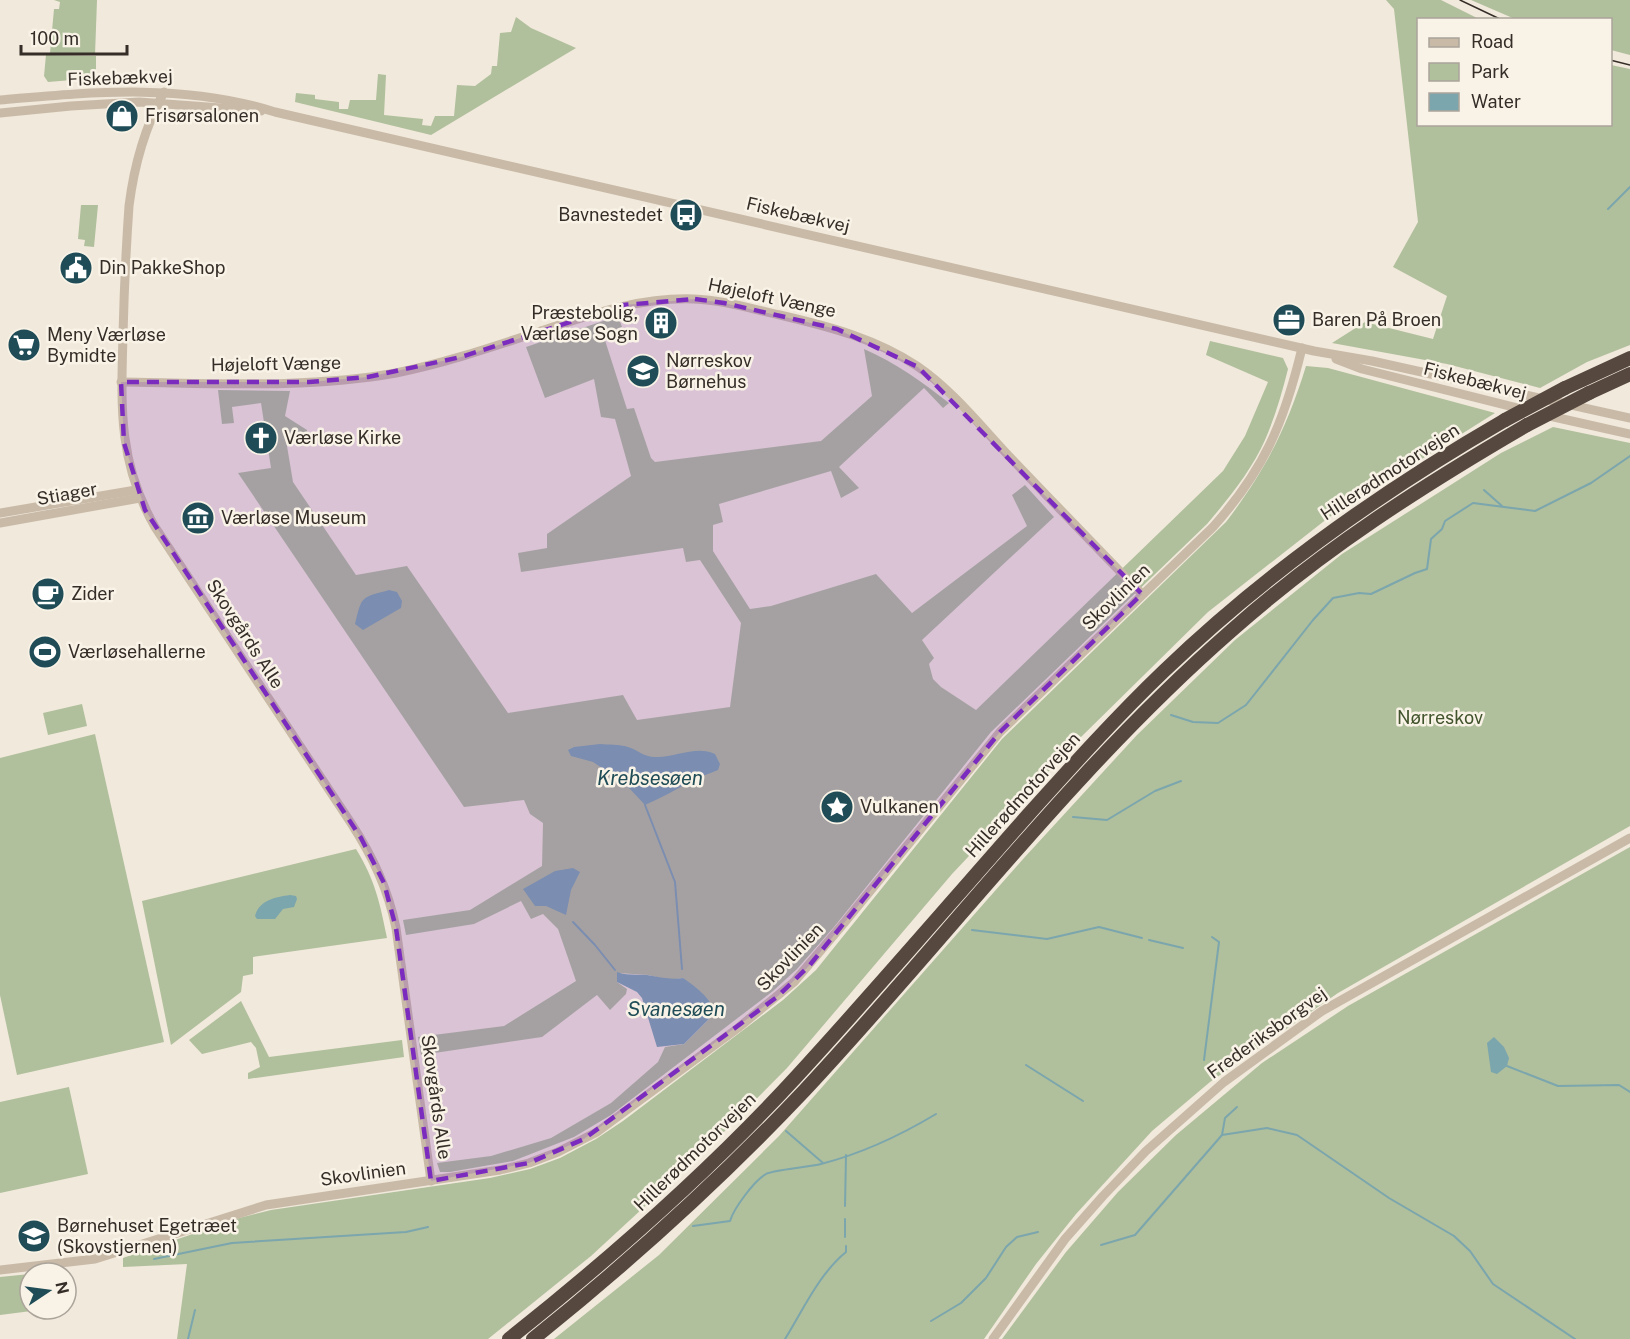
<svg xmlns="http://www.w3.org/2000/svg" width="1630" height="1339" viewBox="0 0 1630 1339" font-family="'Public Sans',sans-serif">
<rect width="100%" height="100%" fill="#f1e9db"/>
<!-- green -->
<g fill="#b0bf9c">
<polygon points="54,0 97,0 95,55 50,53 54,9 59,9 60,2"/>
<polygon points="1386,0 1441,0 1479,19 1418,20 1418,124 1610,124 1611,65 1630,69 1630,345 1587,362 1540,388 1447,364 1332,343 1365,322 1433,339 1447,296 1393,267 1418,222 1394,9"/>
<polygon points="1471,0 1630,0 1630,55 1611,50 1610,20 1515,19"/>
<polygon points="516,17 531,28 576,48 431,135 295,102 296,93 315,95 315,99 339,102 339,109 348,109 350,100 376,100 378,74 386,75 384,115 423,119 422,125 431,126 435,116 454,116 457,85 475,86 491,74 492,66 497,66 500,33 511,32"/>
<polygon points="46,55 96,56 96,78 48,82 44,76"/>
<polygon points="81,205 98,205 94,247 84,246 85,240 78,239"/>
<path d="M618 316 622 327 603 334 627 409 634 408 651 458 655 462 821 441 872 396 864 349C896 363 921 381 949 403L943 408 924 388 839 467 859 488 841 498 831 471 719 504 723 522 713 525V551L750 609 771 606 876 574 912 613 1027 526 1012 495 1025 485 1054 517 922 640 934 658 929 664 933 679 941 687 976 710 1223 471 1245 436 1268 382 1206 355 1210 341 1283 358 1288 369C1282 393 1275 417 1265 440 1251 471 1229 498 1207 524L991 732 834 927 797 969 773 991 611 1115 574 1137 513 1161 450 1172H440L437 1163 491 1156 551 1138 611 1103 658 1062 665 1047 684 1044 715 1013 683 978 669 980 648 975 617 973V982L627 989 626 994 610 1010 597 995 542 1037 421 1055 418 1037 504 1026 576 981 558 929 543 914 531 919 521 901 474 924 406 935 403 920 470 910 542 866 543 823 530 814 524 800 464 807 238 473 271 468 261 403 232 407 234 423 222 424 218 390 290 391 285 416 307 430 308 436 286 440 293 482 356 575 407 566 508 713 623 695 637 720 730 707 741 623 700 560 686 562 683 548 521 572 518 553 547 548V534L631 476 615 419 601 417 594 379 545 398 526 347Z"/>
<path d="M1306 366 1328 368 1495 413 1328 518 1208 612 1080 738 952 874 787 1068 707 1149 591 1256 488 1339H177L187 1264 123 1267V1258L239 1218 271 1210 490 1178 530 1169 560 1158 596 1139 623 1121 783 1000 816 970 1002 739 1226 522C1265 471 1287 428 1306 366Z"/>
<polygon points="1553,427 1630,443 1630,826 1338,993 1210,1082 1152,1131 1076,1214 1036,1264 984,1339 554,1339 659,1255 779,1136 1024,858 1137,735 1235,640 1342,554 1501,453"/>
<polygon points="82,704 87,726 48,735 43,713"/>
<polygon points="95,734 164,1042 17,1075 0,995 0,758"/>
<polygon points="1630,847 1630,1339 1002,1339 1066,1252 1118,1192 1176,1135 1262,1063 1348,1006"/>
<path d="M356 849C375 880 380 903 387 938L253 957V974L243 976 241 992 171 1045 142 901Z"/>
<polygon points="241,1001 269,1057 402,1040 404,1057 248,1079 248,1073 260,1067 256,1048 251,1042 202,1054 189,1040"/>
<polygon points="69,1087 88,1174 0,1193 0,1102"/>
<polygon points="30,1274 30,1309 39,1310 0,1315 0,1277"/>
</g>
<!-- water -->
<g fill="#7ba6ad">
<path d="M389 590 397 592 402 601 401 608 363 630 355 624C362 595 361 598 389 590Z"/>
<path d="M600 744C609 745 619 744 628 747 638 750 644 757 655 757 675 758 696 745 715 754L720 764 718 770C709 774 700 776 691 781 676 790 661 798 645 805L630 789 605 770 593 762 571 756 568 750 574 747Z"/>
<polygon points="573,868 580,872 571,890 566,915 546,906 535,906 523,889 555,871"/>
<path d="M290 895 296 896 297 899 294 907 283 909 275 919H257L255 916C259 900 276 897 290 895Z"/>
<path d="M617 972C626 976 637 974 647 975 660 977 670 980 683 978 695 986 711 998 715 1013L684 1044 657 1047 642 998 637 992 617 982Z"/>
<polygon points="1494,1037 1504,1047 1509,1058 1507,1066 1497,1074 1491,1072 1487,1043"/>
</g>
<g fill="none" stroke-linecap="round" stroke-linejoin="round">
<!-- stream -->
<g stroke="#7ba6ad" stroke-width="2">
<polyline points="1608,209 1630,187"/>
<polyline points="1484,490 1502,506"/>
<polyline points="1171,715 1193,722 1218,723 1246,705 1313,620 1333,598 1359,593 1371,594 1415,573 1427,569 1431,539 1442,529 1445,521 1473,503 1535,511 1591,483 1630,456"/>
<polyline points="645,805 675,882 682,969"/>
<polyline points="1073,817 1107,820 1155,791 1181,781"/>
<polyline points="573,922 595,945 615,970"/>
<polyline points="972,930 1047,939 1099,927 1142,938"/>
<polyline points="1149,940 1183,948"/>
<polyline points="1204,1060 1219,942 1212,937"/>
<polyline points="1026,1065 1083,1101"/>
<polyline points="1507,1066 1558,1086 1619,1085 1630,1092"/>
<polyline points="1237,1107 1225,1118 1222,1135 1267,1128 1297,1135 1389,1198 1454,1236 1470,1251 1493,1284 1575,1339"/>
<polyline points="786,1131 823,1163"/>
<polyline points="845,1206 846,1155"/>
<polyline points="845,1219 845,1237"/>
<path d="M693 1226 730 1221C734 1208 754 1181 766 1174 771 1170 810 1167 821 1164 860 1154 901 1135 936 1114"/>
<polyline points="1101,1245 1135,1235 1222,1135"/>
<polyline points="154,1259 232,1243 406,1232 428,1227"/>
<polyline points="931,1321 961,1303 986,1278 1006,1247 1017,1237 1038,1232"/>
<polyline points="188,1339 195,1310"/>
<path d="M785 1339C803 1310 819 1274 846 1252V1246"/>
</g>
<!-- minor -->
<g stroke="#c9baa8" stroke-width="9">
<path d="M164 92C145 127 134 166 129 206 126 249 124 292 123 335 121 406 118 463 155 527L351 823C373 857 388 889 396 928L431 1181"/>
<path d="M0 100C93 92 184 83 275 112L1314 351 1372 361 1630 418"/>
<polyline points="0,113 71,106 139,102 261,111"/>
<polyline points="1336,359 1362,369 1525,410"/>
<path d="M121 382C212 383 306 389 396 373 446 363 495 346 544 330 593 314 641 297 694 299 724 300 755 310 784 316 831 327 876 339 917 366 951 389 979 424 1007 454 1052 501 1097 548 1142 594"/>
<polyline points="1545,415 1630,434"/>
<polyline points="0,513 136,490"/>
<polyline points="0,523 140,498"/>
<path d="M0 1270 95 1259 266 1205 500 1170 529 1163 558 1152 597 1132 738 1028 794 982 844 923 1000 732 1213 527C1264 470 1284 423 1302 348"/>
<polyline points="993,1339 1065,1239 1103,1196 1146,1151 1224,1082 1322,1011 1630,838"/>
</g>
<!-- highway -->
<g stroke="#56483f" stroke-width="14">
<polyline points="1565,388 1630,358"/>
<polyline points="1589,393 1630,374"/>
<path d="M509 1339C611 1258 709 1172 797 1076 875 991 951 902 1028 815 1072 766 1117 716 1164 671 1267 572 1382 491 1505 420"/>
<path d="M533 1339C629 1262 720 1180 804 1091 947 938 1073 769 1231 631 1322 550 1422 486 1527 425"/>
</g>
<!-- tram -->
<g stroke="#352d28" stroke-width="1.5">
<polyline points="1460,0 1502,20"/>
<polyline points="1610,60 1630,65"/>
</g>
<!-- highway-bridge -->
<g stroke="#56483f" stroke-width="14">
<polyline points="1505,420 1565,388"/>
<polyline points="1527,425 1589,393"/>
</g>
</g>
<!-- marked area -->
<path fill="#7b2cbf" fill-opacity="0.2" stroke="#7b2cbf" stroke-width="4.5" stroke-dasharray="12 8" stroke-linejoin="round" d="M695 299 724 303 837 329 918 367 1142 594 1000 732 809 966 777 997 584 1139 529 1163 431 1181 396 928 384 883 361 838 145 510 124 443 121 382H309L368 377 461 357 623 305Z"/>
<!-- icons -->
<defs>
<g id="shop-disc" transform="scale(1.725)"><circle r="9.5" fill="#1f4c56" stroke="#f9f3e7"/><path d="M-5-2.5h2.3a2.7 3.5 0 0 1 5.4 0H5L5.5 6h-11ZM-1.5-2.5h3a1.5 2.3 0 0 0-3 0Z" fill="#fff"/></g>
<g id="bus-disc" transform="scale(1.725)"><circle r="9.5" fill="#1f4c56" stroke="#f9f3e7"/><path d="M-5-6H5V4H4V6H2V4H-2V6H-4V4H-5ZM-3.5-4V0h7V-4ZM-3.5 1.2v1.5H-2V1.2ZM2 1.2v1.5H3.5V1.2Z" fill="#fff"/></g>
<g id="civic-disc" transform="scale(1.725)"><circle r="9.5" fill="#1f4c56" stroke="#f9f3e7"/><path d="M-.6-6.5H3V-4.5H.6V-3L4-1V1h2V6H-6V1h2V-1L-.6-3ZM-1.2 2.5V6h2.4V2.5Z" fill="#fff"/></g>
<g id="office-disc" transform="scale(1.725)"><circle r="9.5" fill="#1f4c56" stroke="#f9f3e7"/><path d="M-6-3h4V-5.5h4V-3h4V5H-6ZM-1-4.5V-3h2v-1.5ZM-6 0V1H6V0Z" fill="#fff"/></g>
<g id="building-disc" transform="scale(1.725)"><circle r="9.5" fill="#1f4c56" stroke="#f9f3e7"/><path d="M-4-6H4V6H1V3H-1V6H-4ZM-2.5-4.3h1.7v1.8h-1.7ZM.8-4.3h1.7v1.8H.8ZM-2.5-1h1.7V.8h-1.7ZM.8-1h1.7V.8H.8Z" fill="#fff"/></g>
<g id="supermarket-disc" transform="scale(1.725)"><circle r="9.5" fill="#1f4c56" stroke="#f9f3e7"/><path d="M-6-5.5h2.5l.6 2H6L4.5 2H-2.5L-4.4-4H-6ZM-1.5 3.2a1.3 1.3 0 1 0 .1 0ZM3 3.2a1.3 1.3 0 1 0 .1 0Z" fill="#fff"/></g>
<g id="school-disc" transform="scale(1.725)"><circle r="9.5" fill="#1f4c56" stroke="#f9f3e7"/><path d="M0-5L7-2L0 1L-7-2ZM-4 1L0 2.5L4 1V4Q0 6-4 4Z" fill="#fff"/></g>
<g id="church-disc" transform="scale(1.725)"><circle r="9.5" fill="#1f4c56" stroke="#f9f3e7"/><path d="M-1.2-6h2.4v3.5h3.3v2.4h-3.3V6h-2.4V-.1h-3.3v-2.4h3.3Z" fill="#fff"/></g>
<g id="museum-disc" transform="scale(1.725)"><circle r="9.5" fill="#1f4c56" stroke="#f9f3e7"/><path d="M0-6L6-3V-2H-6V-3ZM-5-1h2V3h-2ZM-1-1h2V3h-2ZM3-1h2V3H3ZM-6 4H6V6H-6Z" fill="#fff"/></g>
<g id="cafe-disc" transform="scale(1.725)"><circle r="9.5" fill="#1f4c56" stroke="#f9f3e7"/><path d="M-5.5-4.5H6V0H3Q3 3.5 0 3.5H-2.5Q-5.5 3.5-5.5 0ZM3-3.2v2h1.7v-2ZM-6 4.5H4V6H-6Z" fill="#fff"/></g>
<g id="stadium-disc" transform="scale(1.725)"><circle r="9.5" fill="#1f4c56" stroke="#f9f3e7"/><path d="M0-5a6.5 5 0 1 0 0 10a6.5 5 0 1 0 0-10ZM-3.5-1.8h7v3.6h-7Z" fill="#fff"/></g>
<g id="sight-disc" transform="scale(1.725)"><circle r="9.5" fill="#1f4c56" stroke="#f9f3e7"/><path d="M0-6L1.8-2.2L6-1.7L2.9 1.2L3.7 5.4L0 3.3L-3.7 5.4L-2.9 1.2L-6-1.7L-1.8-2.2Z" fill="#fff"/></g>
</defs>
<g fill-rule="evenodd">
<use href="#shop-disc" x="122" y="116"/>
<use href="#bus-disc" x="686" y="215"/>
<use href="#civic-disc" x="76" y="268"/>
<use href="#office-disc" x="1289" y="320"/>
<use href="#building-disc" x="661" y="323"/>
<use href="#supermarket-disc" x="24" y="345"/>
<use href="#school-disc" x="643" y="371"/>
<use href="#church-disc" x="261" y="438"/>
<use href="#museum-disc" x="198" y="518"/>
<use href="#cafe-disc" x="48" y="594"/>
<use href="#stadium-disc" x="45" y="652"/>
<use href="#sight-disc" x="837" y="807"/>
<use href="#school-disc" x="34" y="1236"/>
</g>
<g text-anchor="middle" stroke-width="5" stroke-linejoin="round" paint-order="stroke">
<!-- street labels -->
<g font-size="18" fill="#352d28" stroke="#f9f3e7">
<text transform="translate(120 78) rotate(-2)" y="6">Fiskebækvej</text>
<text transform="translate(798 215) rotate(13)" y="6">Fiskebækvej</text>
<text transform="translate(772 298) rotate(12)" y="6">Højeloft Vænge</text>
<text transform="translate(276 364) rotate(-1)" y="6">Højeloft Vænge</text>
<text transform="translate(1475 381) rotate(14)" y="6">Fiskebækvej</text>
<text transform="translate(1390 472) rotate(-33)" y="6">Hillerødmotorvejen</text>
<text transform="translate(67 494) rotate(-10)" y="6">Stiager</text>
<text transform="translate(1116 597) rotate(-44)" y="6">Skovlinien</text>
<text transform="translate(245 634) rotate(57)" y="6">Skovgårds Alle</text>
<text transform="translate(1023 795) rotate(-48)" y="6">Hillerødmotorvejen</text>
<text transform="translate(790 957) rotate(-46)" y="6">Skovlinien</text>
<text transform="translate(1267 1033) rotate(-36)" y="6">Frederiksborgvej</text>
<text transform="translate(436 1097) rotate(82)" y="6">Skovgårds Alle</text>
<text transform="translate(695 1152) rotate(-44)" y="6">Hillerødmotorvejen</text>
<text transform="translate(363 1174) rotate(-8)" y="6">Skovlinien</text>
</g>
<!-- poi labels -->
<g font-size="18" fill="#352d28" stroke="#f9f3e7" text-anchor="start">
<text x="145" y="122">Frisørsalonen</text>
<text x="663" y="221" text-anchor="end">Bavnestedet</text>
<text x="99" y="274">Din PakkeShop</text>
<text x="638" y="319" text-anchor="end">Præstebolig,<tspan x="638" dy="21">Værløse Sogn</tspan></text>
<text x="1312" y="326">Baren På Broen</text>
<text x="47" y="341">Meny Værløse<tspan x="47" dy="21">Bymidte</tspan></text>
<text x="666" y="367">Nørreskov<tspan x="666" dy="21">Børnehus</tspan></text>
<text x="284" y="444">Værløse Kirke</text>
<text x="221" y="524">Værløse Museum</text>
<text x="71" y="600">Zider</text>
<text x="68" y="658">Værløsehallerne</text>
<text x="860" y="813">Vulkanen</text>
<text x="57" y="1232">Børnehuset Egetræet<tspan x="57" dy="21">(Skovstjernen)</tspan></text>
</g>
<!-- park labels -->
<g font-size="18" fill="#41532c" stroke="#f9f3e7">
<text x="1440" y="724">Nørreskov</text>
</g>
<!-- water labels -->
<g font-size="20" font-style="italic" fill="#1f4c56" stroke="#f9f3e7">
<text x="650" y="785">Krebsesøen</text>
<text x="676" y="1016">Svanesøen</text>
</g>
</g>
<!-- legend -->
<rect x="1417" y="18" width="195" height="108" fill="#f9f3e7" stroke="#aba49b" stroke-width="1.5"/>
<rect x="1429" y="38" width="30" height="9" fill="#c9baa8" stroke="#aba49b" stroke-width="1.5"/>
<text x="1471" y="48" font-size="18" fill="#352d28">Road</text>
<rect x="1429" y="63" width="30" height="18" fill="#b0bf9c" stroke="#aba49b" stroke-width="1.5"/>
<text x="1471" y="78" font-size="18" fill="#352d28">Park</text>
<rect x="1429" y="93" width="30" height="18" fill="#7ba6ad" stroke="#aba49b" stroke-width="1.5"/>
<text x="1471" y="108" font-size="18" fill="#352d28">Water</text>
<!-- north arrow -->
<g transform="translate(48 1291) rotate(77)"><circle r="28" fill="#f9f3e7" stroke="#aba49b" stroke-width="1.5"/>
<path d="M0-4.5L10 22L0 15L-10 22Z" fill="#1f4c56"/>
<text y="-9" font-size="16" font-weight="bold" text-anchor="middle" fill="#352d28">N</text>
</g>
<!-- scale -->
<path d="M21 45v9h106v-9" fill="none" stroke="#352d28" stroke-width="3"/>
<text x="30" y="45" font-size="18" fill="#352d28" stroke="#f9f3e7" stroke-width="4.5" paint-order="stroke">100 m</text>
</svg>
